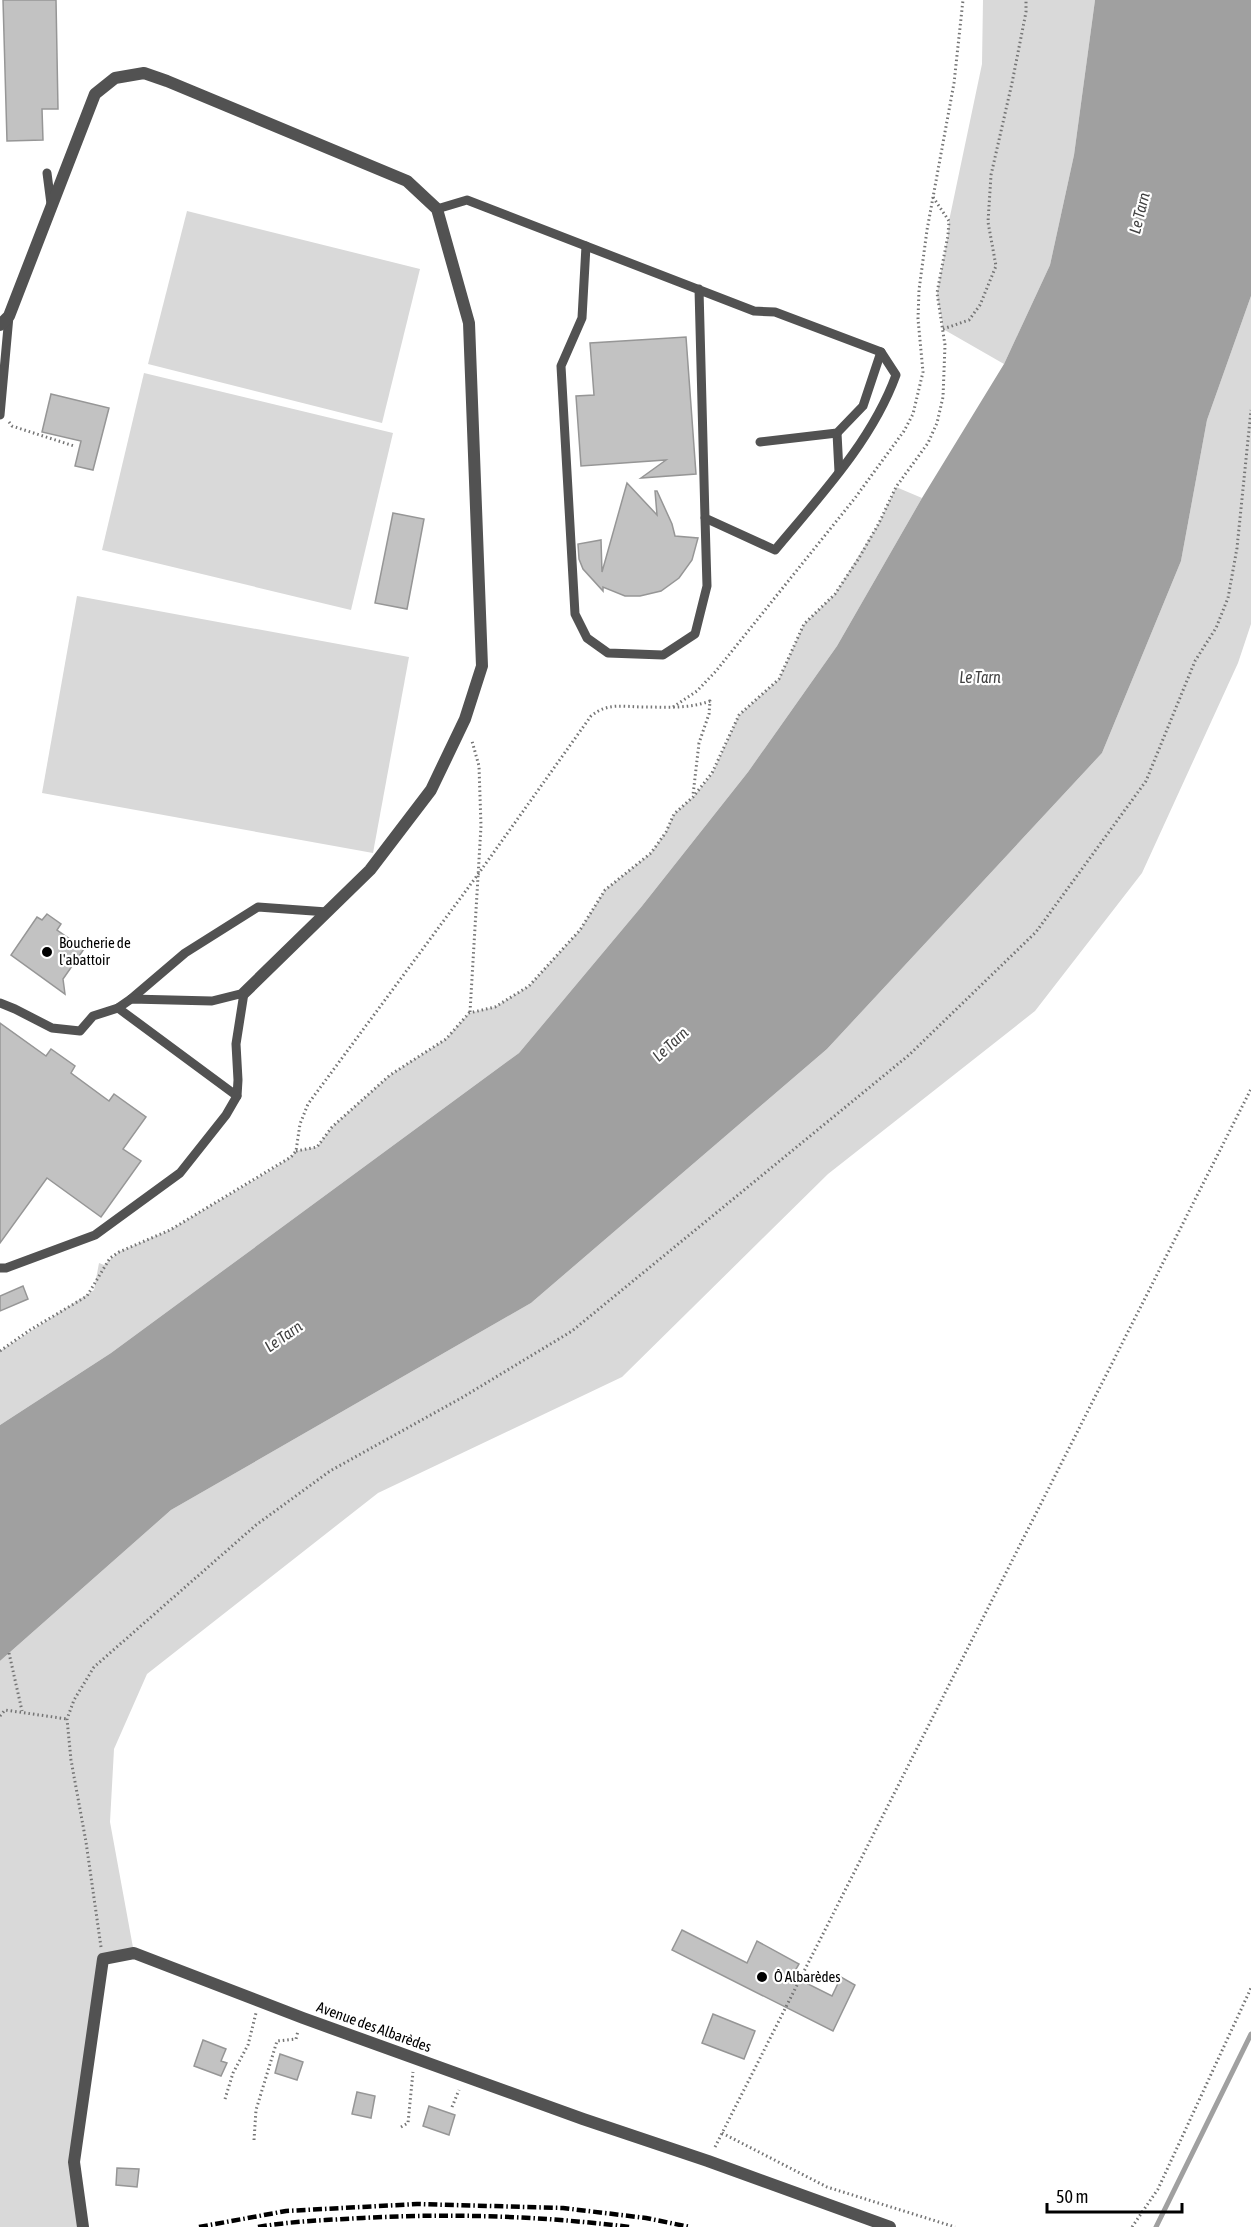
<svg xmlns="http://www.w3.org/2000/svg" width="1251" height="2227" viewBox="0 0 1251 2227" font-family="'Asap Condensed',sans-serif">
<rect width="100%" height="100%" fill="#fff"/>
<!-- green -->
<g fill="#d9d9d9">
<path d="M983 0H1095L1074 155 1050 265 1004 364 943 329C942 316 938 305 937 293L948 235 949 221 982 64Z"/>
<polygon points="187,211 420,269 382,423 148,364"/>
<polygon points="1251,296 1251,624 1238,663 1142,873 1035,1011 828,1174 622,1377 378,1493 147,1674 114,1749 110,1822 134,1953 103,1959 74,2162 83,2227 0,2227 0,1661 171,1510 531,1303 827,1049 1102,753 1181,561 1207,420"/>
<polygon points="144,373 393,433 351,610 102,550"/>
<polygon points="896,487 922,498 837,646 748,772 642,906 519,1053 111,1353 0,1425 0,1351 94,1290 99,1263 104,1265 119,1252 170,1230 271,1170 291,1157 296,1151 317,1147 332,1127 390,1075 446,1039 469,1013 495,1007 529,986 580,930 605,890 651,853 666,832 674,814 693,797 712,774 739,715 779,679 804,624 835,594 879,523"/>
<polygon points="77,596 409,657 373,853 42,793"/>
</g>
<!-- water -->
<polygon fill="#a0a0a0" points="1095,0 1251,0 1251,296 1207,420 1181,561 1102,753 827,1049 531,1303 171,1510 0,1661 0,1425 111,1353 519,1053 642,906 748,772 837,646 922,498 1004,364 1050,265 1074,155"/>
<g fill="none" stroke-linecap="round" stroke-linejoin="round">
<!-- stream -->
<polyline stroke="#a0a0a0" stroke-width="5" points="1156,2227 1251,2034"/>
</g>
<!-- building -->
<g fill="#c2c2c2" stroke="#969696" stroke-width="1.5">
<polygon points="3,0 56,0 58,109 42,109 43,140 7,141"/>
<polygon points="686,337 696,474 641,478 666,460 581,466 576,396 594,395 590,343"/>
<polygon points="51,394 109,408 93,470 75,466 81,441 42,432"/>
<polygon points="627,483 657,515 655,491 657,491 672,524 675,536 698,538 692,560 679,578 661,591 640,596 625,596 603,587 603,591 583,569 579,559 578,544 601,540 602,572"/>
<polygon points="393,513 424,519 407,609 375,603"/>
<polygon points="47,914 61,924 57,930 84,949 63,979 65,994 11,955 37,917 42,920"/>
<polygon points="0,1023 46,1056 51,1049 75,1066 71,1073 109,1101 114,1094 146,1117 123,1149 141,1161 101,1217 47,1178 0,1243"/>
<polygon points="23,1286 28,1299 0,1311 0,1296"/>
<polygon points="682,1930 747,1963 757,1941 799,1964 792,1976 832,1996 841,1977 855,1985 833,2031 672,1950"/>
<polygon points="713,2014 755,2031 744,2059 702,2043"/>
<polygon points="203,2040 226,2049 221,2061 227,2063 221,2076 194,2066"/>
<polygon points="280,2054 303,2062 297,2080 275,2073"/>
<polygon points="357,2092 375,2096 371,2118 352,2114"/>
<polygon points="429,2106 455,2115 449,2135 423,2126"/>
<polygon points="117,2168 139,2169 137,2187 116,2185"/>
</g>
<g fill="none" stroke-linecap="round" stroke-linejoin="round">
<!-- path -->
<g stroke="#747474" stroke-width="3" stroke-dasharray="1.5 3" stroke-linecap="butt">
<polyline points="943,329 969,320 980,305 996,266 988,222 991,175 1012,83 1026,12 1026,0"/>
<polyline points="9,422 12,426 74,446"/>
<polyline points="673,707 697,691 716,671 855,498 904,431 913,414 923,372 918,319 919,290 927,230 954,83 963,0"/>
<polyline points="470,1012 481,826 479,766 472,741"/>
<polyline points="296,1151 317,1147 332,1127 390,1075 446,1039 469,1013 495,1007 529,986 580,930 605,890 651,853 666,832 674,814 693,797 712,773 739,715 779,679 804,624 835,594 859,558 879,523 896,487 928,443 937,423 943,397 945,345 937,293 948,235 949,221 933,197"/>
<path d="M0 1351 30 1330 87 1296 110 1258 119 1252 170 1230 291 1157 296 1151 300 1124 308 1104 479 873 591 716C608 702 624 707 644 707 666 707 689 709 710 701L709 714 699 743 693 795"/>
<polyline points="9,1653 22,1711"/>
<polyline points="0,1716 5,1710 67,1719"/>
<polyline points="101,1947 86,1842 71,1760 67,1719 74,1700 94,1667 256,1525 330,1471 463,1397 572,1331 909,1055 1036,932 1146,781 1195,661 1216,628 1228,598 1237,548 1251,410"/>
<polyline points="225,2099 233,2073 248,2045 256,2013"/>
<polyline points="452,2107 459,2090"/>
<polyline points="401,2127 408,2123 413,2072"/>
<polyline points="722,2133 827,2187 955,2227"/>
<polyline points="254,2140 256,2110 277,2041 296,2039 298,2031"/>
<polyline points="715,2147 1251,1089"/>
<polyline points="1132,2227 1158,2189 1251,1988"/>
</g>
<!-- lane -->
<g stroke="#525252" stroke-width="9">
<polyline points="47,173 51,204"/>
<path d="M437 209 467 200 754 311 775 312 881 352 896 375C872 441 820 496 775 550L705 518 699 289"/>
<polyline points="586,246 582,318 561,366 575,614 587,638 608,653 663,655 695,634 707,586 705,518"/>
<polyline points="0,415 9,316"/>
<polyline points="837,433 839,472"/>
<polyline points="760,442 837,433 863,406 881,352"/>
<polyline points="131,999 185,953 258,907 327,912"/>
<polyline points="0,1003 15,1009 52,1028 80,1031 93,1016 118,1008 131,999 212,1001 244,993 236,1044 238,1080 237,1096 226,1115 180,1173 95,1235 6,1268 0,1268"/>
<polyline points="118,1008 237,1096"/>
</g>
<!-- street -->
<g stroke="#525252" stroke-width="12">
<polyline points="0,325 9,316 95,94 115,78 144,73 167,81 407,181 437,209 469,323 482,666 465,719 431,790 370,870 244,993"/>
<polyline points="83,2227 74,2162 103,1959 134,1953 303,2018 583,2119 708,2161 890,2227"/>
</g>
<!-- rail -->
<g stroke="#000" stroke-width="4.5" stroke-dasharray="9 3 1.5 3" stroke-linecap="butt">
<polyline points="199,2227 286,2211 417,2204 563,2208 646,2218 690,2227"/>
<path d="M258 2227C292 2221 328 2220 363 2218 452 2213 541 2216 630 2227"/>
</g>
</g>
<!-- markers -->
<g fill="#000" stroke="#fff" stroke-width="2">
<circle cx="47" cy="952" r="6"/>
<circle cx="762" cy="1977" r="6"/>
</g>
<g text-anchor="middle" stroke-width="4.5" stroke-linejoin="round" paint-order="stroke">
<!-- poi labels -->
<g font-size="15" fill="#000" stroke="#fff" text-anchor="start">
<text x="59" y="948">Boucherie de<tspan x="59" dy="17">l'abattoir</tspan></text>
<text x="774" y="1982">Ô Albarèdes</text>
</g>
<!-- street labels -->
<g font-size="15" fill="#000" stroke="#fff">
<text transform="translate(374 2027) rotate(20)" y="5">Avenue des Albarèdes</text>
</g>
<!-- water labels -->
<g font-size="16" font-style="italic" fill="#414141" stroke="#fff">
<text transform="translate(1139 213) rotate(-76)" y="6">Le Tarn</text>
<text x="980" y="683">Le Tarn</text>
<text transform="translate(670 1044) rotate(-43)" y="6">Le Tarn</text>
<text transform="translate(283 1336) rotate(-35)" y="6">Le Tarn</text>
</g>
</g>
<!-- scale -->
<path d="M1047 2203v9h135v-9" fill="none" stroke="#000000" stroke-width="3"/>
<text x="1056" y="2203" font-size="18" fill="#000000" stroke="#ffffff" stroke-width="4.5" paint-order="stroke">50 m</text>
</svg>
